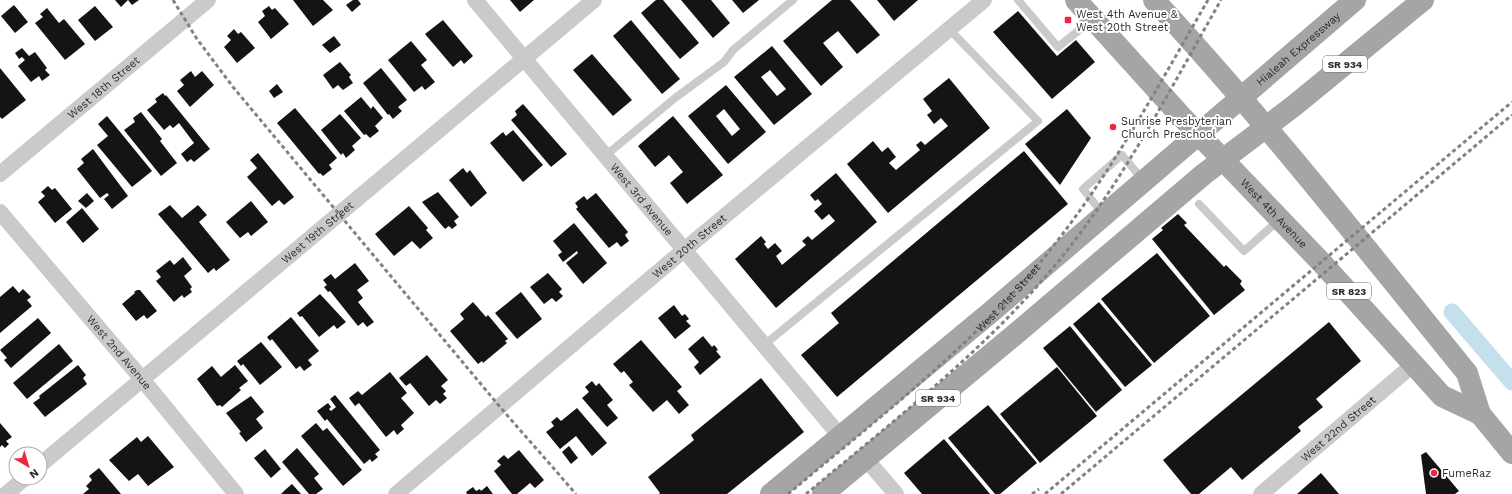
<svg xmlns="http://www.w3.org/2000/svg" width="1512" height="494" viewBox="0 0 1512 494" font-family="'Work Sans',sans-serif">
<rect width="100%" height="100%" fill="#fff"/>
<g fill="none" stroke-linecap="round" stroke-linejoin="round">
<!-- canal -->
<polyline stroke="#c5e0ed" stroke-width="17" points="1452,312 1512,382"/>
</g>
<!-- building -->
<g fill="#141414" fill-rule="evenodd">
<polygon points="115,0 139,0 132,5 128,0 121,7"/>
<polygon points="293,0 323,0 333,10 313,26"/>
<polygon points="353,0 358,0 361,4 352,12 346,5"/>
<polygon points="510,0 534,0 520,12"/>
<polygon points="656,0 663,0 699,43 680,59 641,13"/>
<polygon points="681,0 711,0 730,23 713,38"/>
<polygon points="732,0 759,0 743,13"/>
<polygon points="832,0 850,0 880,35 857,54 838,31 823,43 843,67 821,86 783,41"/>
<polygon points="877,0 918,0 894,21"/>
<polygon points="14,5 28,22 15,33 1,16"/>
<polygon points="95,6 113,27 95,41 78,20"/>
<polygon points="269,6 272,10 275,8 289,24 271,39 258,22 265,16 262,11"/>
<polygon points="47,8 59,23 64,19 85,44 65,60 35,23 43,17 40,14"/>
<polygon points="1018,11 1057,56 1076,40 1095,62 1052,99 993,32"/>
<polygon points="443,20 473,56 464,64 461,60 453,67 425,34"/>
<polygon points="631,20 680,79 662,94 613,36"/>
<polygon points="234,29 238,34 241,32 255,48 237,63 224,47 231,40 227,36"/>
<polygon points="334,36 341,45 330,53 322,45"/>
<polygon points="411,41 427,60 421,65 435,82 425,90 422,86 414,92 388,60"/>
<path d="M772 46 812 94 774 125 734 77ZM770 70 786 89 777 96 761 77Z"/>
<polygon points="22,48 29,56 35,52 47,68 45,70 50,75 42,81 39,76 31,82 18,66 25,60 22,57 19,59 15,53"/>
<polygon points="592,54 632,100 613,116 573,70"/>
<polygon points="340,62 351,75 349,77 353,83 343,90 338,85 333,89 323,75"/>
<polygon points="0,68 26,100 2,119 0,117"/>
<polygon points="381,68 407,100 398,107 402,111 393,119 389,114 388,115 363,83"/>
<polygon points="191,71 195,77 202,71 214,85 190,107 177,91 184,85 180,80"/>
<polygon points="949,78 990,128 888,213 847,164 873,141 882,152 888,147 896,157 889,163 896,170 920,150 916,145 921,141 925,145 948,126 941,118 934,124 927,115 932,111 923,99"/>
<polygon points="277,84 283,92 274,98 269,91"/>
<path d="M726 85 766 132 728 164 688 116ZM724 109 740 129 732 136 716 116Z"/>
<polygon points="163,93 165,96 166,95 210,149 194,162 191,159 187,162 181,154 194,143 179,123 173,128 170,125 164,130 147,110 157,102 155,99"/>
<polygon points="361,97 371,109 373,106 383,118 375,126 379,131 370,138 366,134 364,135 344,111"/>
<polygon points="523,104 567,154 551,167 511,120 517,115 515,111"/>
<polygon points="295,108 337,158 329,165 332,169 323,176 320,173 319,174 277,123"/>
<polygon points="1067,109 1091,138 1060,185 1025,144"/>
<polygon points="141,112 162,139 160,141 177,163 161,176 124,130 135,122 133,118"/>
<polygon points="340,114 361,138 352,146 355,150 346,158 343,153 341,155 321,130"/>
<polygon points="107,116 152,171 132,187 97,145 108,136 98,124"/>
<polygon points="673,116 723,175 687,204 670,183 683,172 669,155 655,167 638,146"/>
<polygon points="513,130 543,165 523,182 490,143 503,132 506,136"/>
<polygon points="93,149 128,196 112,209 104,199 109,195 107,193 100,198 77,169 84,163 81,159"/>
<polygon points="1024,151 1068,204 837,397 801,355 839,323 831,313"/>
<polygon points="258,153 294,197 284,205 279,200 272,206 247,177 257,168 250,160"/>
<polygon points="463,168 467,173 470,170 487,193 471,207 449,180"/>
<polygon points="836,173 877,222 776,308 735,259 761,236 766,242 764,244 768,249 775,243 782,251 776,256 782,265 806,245 802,241 808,236 812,240 835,221 829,214 822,220 814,211 822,204 818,199 815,201 810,195"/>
<polygon points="48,186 52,190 55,188 72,209 55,223 38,202 45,196 41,192"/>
<polygon points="438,192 459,217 454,221 457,225 452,229 449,226 445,229 422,202"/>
<polygon points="87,193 94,201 86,208 78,201"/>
<polygon points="596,193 628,232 625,235 629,241 621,247 617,242 609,248 576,209 578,207 575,203 584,196 587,200"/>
<polygon points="251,201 268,222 251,236 248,232 240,238 226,222"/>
<polygon points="170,205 182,218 198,205 207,215 199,222 230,260 216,271 214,268 208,273 158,214"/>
<polygon points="409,206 428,228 426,230 433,238 420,249 412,241 394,256 375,234"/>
<polygon points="82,208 99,229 83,243 66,222"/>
<polygon points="1178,214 1187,223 1184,225 1224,267 1226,265 1242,281 1240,284 1245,290 1214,315 1152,239 1163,230 1161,228"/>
<polygon points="574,223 607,263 583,284 566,263 578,253 577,251 563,262 558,255 562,252 553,241"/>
<polygon points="1157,253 1210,316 1154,363 1101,299"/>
<polygon points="183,257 192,269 184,276 192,287 190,289 192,292 184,298 182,295 174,302 156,281 161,277 156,271 170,260 174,265"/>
<polygon points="355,263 369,281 357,290 363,298 358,302 374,322 367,327 363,322 358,326 330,291 328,292 324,287 327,285 323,280 331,274 335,279"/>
<polygon points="548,273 562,289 559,292 563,296 556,302 552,298 544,304 530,287"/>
<polygon points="13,286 19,293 23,289 31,297 27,300 32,306 0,333 0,297"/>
<polygon points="137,290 140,290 157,311 147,319 144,315 136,321 122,304 135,293 134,292"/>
<polygon points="521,292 542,319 517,339 495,313"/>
<polygon points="320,294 346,322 337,329 334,325 319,337 302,316 300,317 297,313"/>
<polygon points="473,302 486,317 488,315 508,339 505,341 507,343 483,363 482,361 478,364 450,331 464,319 460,314"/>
<polygon points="1099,302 1152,365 1125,387 1073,324"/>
<polygon points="674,305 682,316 685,314 689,319 686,321 691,326 675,339 658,318"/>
<polygon points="291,317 319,351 308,360 312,365 304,371 300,366 296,369 272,339 270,341 267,337"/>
<polygon points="38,318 51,333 11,368 4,360 7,358 0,350"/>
<polygon points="1329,322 1361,361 1316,399 1323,407 1298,427 1301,431 1242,480 1231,467 1199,494 1191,494 1163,460"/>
<polygon points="1070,326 1122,390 1096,412 1043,348"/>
<polygon points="703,336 712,347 714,345 716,347 718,350 716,351 721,357 700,375 694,367 699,362 688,349"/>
<polygon points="641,340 682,387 677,391 689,405 679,414 667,400 653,412 629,385 633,382 624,371 621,373 613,364"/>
<polygon points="261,342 282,367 260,385 243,364 241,366 237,361"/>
<polygon points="59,344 73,361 27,399 13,383"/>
<polygon points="427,355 448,380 441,386 446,391 443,394 447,398 440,404 436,400 429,406 410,383 406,386 399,378"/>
<polygon points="78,365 86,375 83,378 87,384 45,417 33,403 40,398 39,396"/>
<polygon points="235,365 248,381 239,388 241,390 222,407 220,405 217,406 197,379 212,366 221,377"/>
<polygon points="1057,367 1097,416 1040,463 1000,414"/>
<polygon points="390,372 407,393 401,398 414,413 401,425 404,429 397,435 394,430 386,437 359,403 355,406 349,398 358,391 362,395"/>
<polygon points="761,378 804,432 727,494 659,494 660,493 648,477 694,440 691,435"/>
<polygon points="592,381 596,386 599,383 613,400 607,405 618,418 607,427 582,398 589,392 585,387"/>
<polygon points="335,395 380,450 375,454 378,457 372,462 370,459 364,464 327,419 325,421 317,411 328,403 331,407 329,409 331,411 336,407 330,399"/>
<polygon points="251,396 264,412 256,419 263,428 246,442 239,433 241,432 226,413"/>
<polygon points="988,405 1037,463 1000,494 995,494 948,438"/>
<polygon points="577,408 607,443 592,456 576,436 560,449 546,432 554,426 551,422 557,417 561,421"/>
<polygon points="0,423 12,437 6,441 9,444 5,448 2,445 0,447"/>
<polygon points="316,423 323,431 327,428 362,470 343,486 301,436"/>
<polygon points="148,436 174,467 148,486 138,474 129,481 109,460 137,437 141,442"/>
<polygon points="944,439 990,494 922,494 904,473"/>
<polygon points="569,446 578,458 571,464 562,452"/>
<polygon points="297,448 319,474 314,478 323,489 316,494 309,494 282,462"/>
<polygon points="265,449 281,469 271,478 254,458"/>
<polygon points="519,450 544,480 535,488 530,483 517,494 512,494 494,471 501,465 497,461 504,455 508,459"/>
<polygon points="1426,452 1459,491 1455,494 1426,494 1421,455"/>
<polygon points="99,468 121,494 83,494 89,489 86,486 92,480 89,476"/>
<polygon points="1321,473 1339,494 1297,494"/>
<polygon points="292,484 301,494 281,494 285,490"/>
<polygon points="487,486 493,494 467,494 466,492 473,487 476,491 480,489 481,491"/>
</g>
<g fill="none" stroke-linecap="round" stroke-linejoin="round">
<!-- service -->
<g stroke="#cacaca" stroke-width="8">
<polyline points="1018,0 1058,47 1092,20"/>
<polyline points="605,156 675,98 724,62 733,50 793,0"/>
<polyline points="1199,204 1244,251 1279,220"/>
<polyline points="1103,214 1083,189 1122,155 1143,180"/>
<polyline points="764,345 1038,121 949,29"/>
</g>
<!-- minor -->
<g stroke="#cacaca" stroke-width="16">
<path id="s1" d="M475 0 840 436"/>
<path id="s2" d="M0 174 208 0"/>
<path id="s3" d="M0 212 142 379 236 494"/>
<polyline points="865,458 896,494"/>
<path id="s4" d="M40 465 594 0"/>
<polyline points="6,494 25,478"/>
<path id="s5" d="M396 494 684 250 984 0"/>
<path id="s6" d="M1261 494 1414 364"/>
</g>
<!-- primary -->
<g stroke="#a5a5a5" stroke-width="22">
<path id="s7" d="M1076 0 1180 115 1321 262 1442 396 1480 414"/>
<path d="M1154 0C1264 119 1365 247 1467 373L1480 414 1512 453"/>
<path id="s8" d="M771 494 991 312 1355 0"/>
<polyline points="823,494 1012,337 1204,174 1295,105 1423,0"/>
</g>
<!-- rail -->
<g stroke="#828282" stroke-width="3" stroke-dasharray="4 3" stroke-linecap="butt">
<polyline points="173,0 197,39 233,87 500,407 576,494"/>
<path id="s9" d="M788 494C882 415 983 338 1058 240 1116 165 1161 81 1208 0"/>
<path d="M806 494C897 418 995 343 1069 248 1128 172 1173 84 1221 0"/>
<polyline points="1032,494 1039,489"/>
<polyline points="1045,494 1512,102"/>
<polyline points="1061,494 1512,115"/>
</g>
</g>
<!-- markers -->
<g fill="#ed2742" stroke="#fff" stroke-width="1.5">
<rect x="1064" y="16" width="8" height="8" rx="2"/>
<circle cx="1113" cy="127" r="4"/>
<circle cx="1434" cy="473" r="4"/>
</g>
<g text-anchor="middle" stroke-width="4" stroke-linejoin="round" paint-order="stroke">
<!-- shield labels -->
<g fill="#fff" stroke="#6c6c6c" stroke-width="1">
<rect x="1323" y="56" width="44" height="16" rx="3"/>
<rect x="1327" y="283" width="44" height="16" rx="3"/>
<rect x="916" y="390" width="44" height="16" rx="3"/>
</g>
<g font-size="10" font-weight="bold" fill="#2d2d2d">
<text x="1345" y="68">SR 934</text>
<text x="1349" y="295">SR 823</text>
<text x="938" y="402">SR 934</text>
</g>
<!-- poi labels -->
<g font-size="11" fill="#2d2d2d" stroke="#fff" text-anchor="start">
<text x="1076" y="18">West 4th Avenue &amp;<tspan x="1076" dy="13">West 20th Street</tspan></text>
<text x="1121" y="125">Sunrise Presbyterian<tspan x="1121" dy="13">Church Preschool</tspan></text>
<text x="1442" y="477">FumeRaz</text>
</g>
<!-- street labels -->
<g font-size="11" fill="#2d2d2d" stroke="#fff">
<text dy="4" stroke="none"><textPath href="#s8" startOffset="690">Hialeah Expressway</textPath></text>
<text dy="4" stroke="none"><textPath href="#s2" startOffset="135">West 18th Street</textPath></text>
<text dy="4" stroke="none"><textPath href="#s1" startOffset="260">West 3rd Avenue</textPath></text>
<text dy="4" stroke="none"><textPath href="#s7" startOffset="291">West 4th Avenue</textPath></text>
<text dy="4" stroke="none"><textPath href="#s4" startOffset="362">West 19th Street</textPath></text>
<text dy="4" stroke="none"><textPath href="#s5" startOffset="384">West 20th Street</textPath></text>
<text dy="4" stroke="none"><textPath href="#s9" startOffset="295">West 21st Street</textPath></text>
<text dy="4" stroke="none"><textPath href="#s3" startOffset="184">West 2nd Avenue</textPath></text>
<text dy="4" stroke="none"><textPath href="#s6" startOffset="101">West 22nd Street</textPath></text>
</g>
</g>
<!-- north arrow -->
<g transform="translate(28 466) rotate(142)"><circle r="19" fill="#ffffff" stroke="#ababab"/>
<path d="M0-3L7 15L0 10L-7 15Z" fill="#ed2742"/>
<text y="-6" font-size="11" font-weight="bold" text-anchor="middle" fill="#2d2d2d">N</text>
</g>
</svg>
